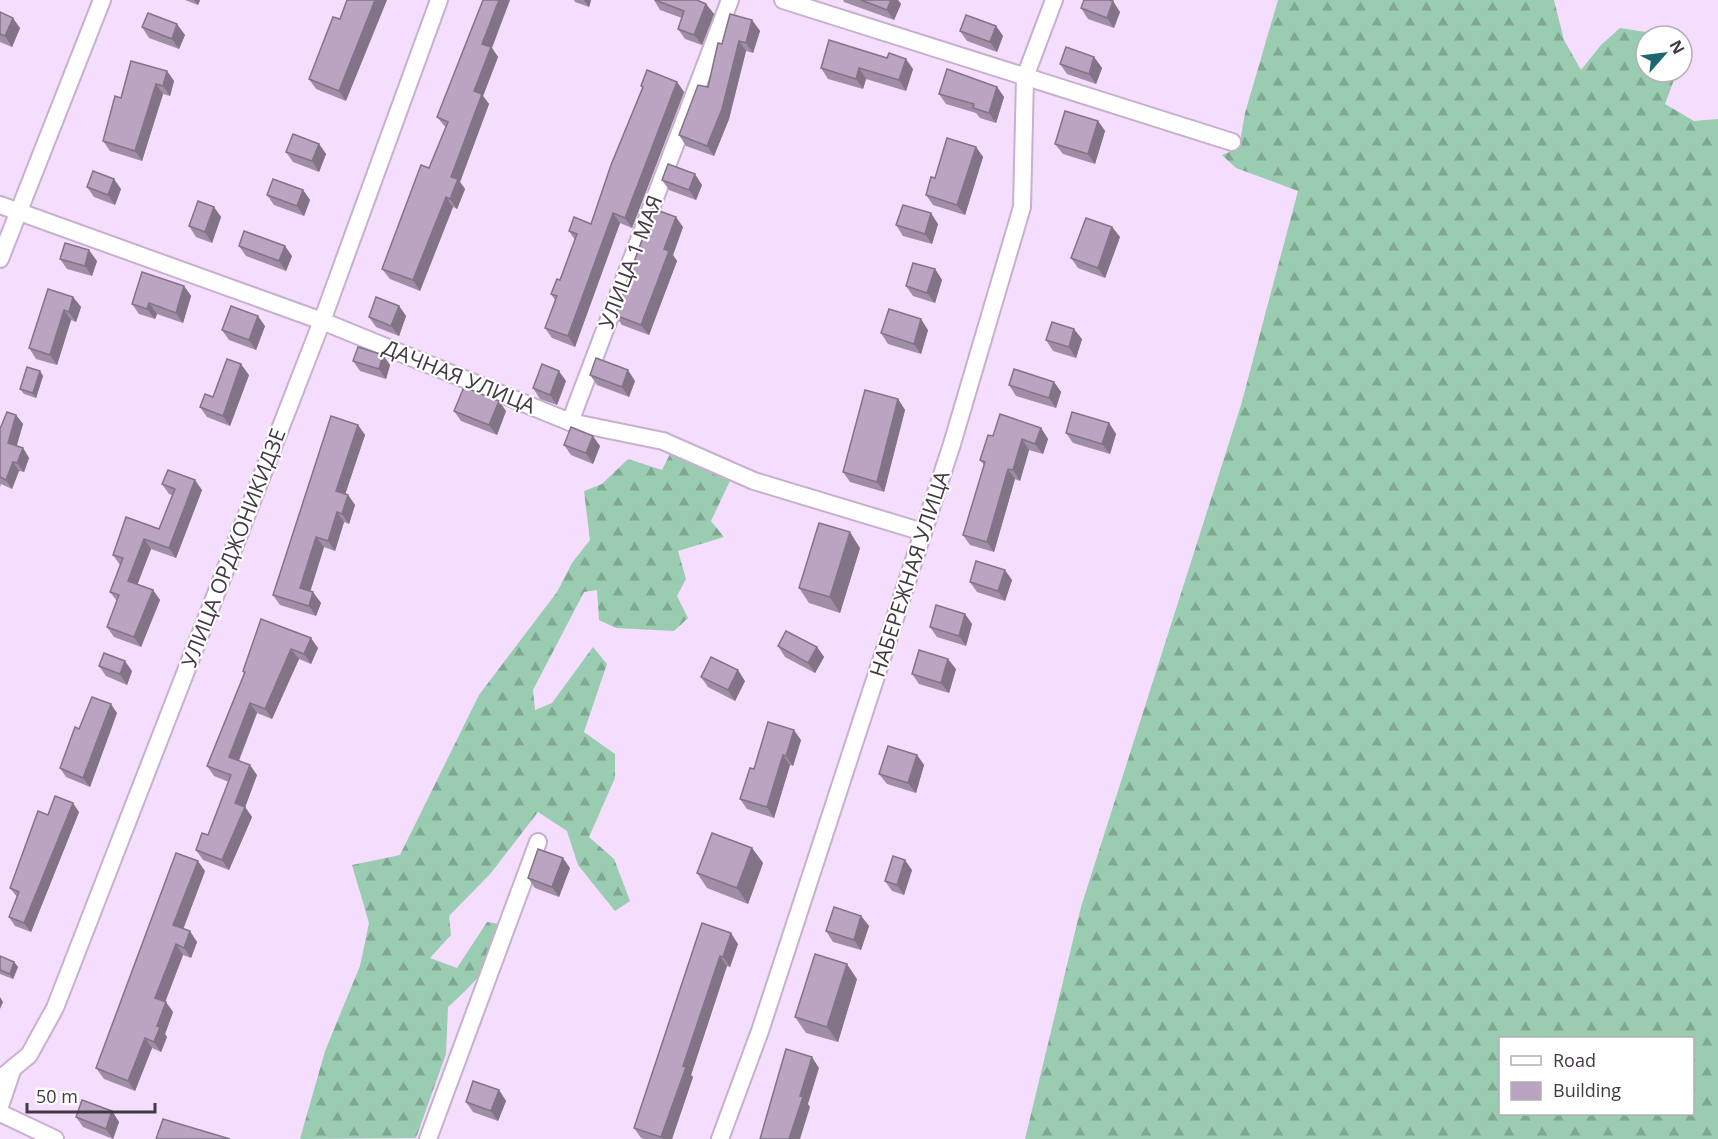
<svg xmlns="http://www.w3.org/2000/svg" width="1718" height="1139" viewBox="0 0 1718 1139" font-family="'Open Sans',sans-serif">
<defs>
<pattern id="forest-firs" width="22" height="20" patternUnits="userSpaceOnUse" patternTransform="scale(1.5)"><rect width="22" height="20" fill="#9accb1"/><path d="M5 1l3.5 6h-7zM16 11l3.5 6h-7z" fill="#7fa792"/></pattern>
</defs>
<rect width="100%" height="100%" fill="#f5defd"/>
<!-- forest -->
<g fill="url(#forest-firs)" fill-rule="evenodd">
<path d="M1278 0H1554L1564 40 1581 70 1601 45 1620 28 1666 35 1646 36V72H1677L1665 104 1694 121 1718 119V1139H1025L1081 907 1241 405 1298 191 1236 168 1222 155 1239 148 1245 113ZM1500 1038H1692V1114H1500Z"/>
<path d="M670 454 730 481 711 521 724 537 678 551 686 579 677 596 688 618 674 631 616 628 599 620 597 590 584 592 533 690 535 710 552 703 593 647 607 664 584 732 615 754V778L589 837 614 859 630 901 615 911 578 865 567 831 538 812 491 873 449 916 451 935 430 958 457 968 487 922 501 924C501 957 472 986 448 1007L446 1054 416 1138 300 1139 325 1051 360 966 369 923 352 865 400 855 479 695 557 592 572 563 590 540 584 491 602 484 628 459 662 470Z"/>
</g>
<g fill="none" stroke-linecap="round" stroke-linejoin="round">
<!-- minor casing -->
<g stroke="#c7b0ce" stroke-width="20">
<g id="minor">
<polyline points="783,0 1232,142"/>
<polyline points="0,205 322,321 570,422 663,441 754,481 923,532"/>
<polyline points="0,259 102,0"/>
<polyline points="570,422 730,0"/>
<polyline points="0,1079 29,1055 55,1008 322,321 439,0"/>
<polyline points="0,1106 13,1068"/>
<polyline points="0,1113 55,1139"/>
<polyline points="428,1139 538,842"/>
<polyline points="720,1139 760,1031 952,444 1022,207 1025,77 1054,0"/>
</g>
</g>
<!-- minor -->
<use href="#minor" stroke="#fff" stroke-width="16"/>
</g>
<!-- wall -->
<g fill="#a08da6">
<polygon points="185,0 200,0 198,5"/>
<polygon points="574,0 591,0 589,7 575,2"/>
<polygon points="654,0 697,0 706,4 714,14 702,45 685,39 678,29 682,18 660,10"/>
<polygon points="843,0 898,0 901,4 894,20 844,2"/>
<polygon points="1081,8 1120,12 1114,28 1088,19"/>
<polygon points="0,12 20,28 12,47 0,42"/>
<polygon points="340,19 346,101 316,89 309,79"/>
<polygon points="752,20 760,31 753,53 746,51 729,119 714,156 686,146 679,135 708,87 722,44"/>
<polygon points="996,26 1003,36 997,52 967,41 960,31"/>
<polygon points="142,27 185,35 179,49 149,38"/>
<polygon points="492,48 498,57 483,96 489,104 460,182 465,189 457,209 453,207 420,291 390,279 382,269 429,168 446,128 437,117"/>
<polygon points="1094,57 1102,68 1096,84 1067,74 1060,64"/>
<polygon points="821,68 913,69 906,91 866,79 863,89 828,79"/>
<polygon points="167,71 174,81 170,96 163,94 142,161 110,151 103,141"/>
<polygon points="677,82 684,92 632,228 620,223 575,347 552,338 545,328 555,300 551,294 560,280 575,240 569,231 591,224 643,89 641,86"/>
<polygon points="997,87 1004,97 996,123 980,118 976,113 946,104 939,94"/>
<polygon points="1098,121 1105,131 1095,164 1063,154 1055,144"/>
<polygon points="319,144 326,154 319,172 293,162 286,152"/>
<polygon points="976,147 983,157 965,215 933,205 926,195 935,178"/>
<polygon points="662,180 702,185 696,200 669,190"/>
<polygon points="87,187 121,189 115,205 94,197"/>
<polygon points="303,190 310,200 304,216 274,205 267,195"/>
<polygon points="214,207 221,217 212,243 196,237 189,226"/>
<polygon points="938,224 932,244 903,236 896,225"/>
<polygon points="645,225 683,227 673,255 677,261 649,335 622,325 615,315 646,227"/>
<polygon points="1112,227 1120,237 1105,278 1078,268 1071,258"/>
<polygon points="239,246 292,256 286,271 246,256"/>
<polygon points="60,259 97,261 92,276 67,269"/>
<polygon points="935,269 942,280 935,303 913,296 906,286"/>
<polygon points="184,286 191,296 183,323 157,314 155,319 139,314 132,304"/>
<polygon points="73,297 81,307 76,322 71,320 57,365 36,359 29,348"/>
<polygon points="399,306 406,316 399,336 376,327 369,317"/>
<polygon points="265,326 256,350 229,340 222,330"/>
<polygon points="928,330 921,354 888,344 881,333"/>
<polygon points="1082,339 1076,358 1053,351 1046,340"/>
<polygon points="383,355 390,365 386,379 360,371 353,361"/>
<polygon points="40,371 43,376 36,398 24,394 20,389"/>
<polygon points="249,375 230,426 207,417 200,407"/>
<polygon points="590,375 635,381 629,397 597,385"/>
<polygon points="566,381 557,405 540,399 533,388"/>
<polygon points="1054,382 1061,392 1056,408 1016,396 1009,385"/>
<polygon points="898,399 905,410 884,492 850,482 843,472"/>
<polygon points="454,411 506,411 497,435 461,421"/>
<polygon points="16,415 23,424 16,446 23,448 29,458 24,472 19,471 12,489 1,484 0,487 0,429"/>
<polygon points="1109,423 1116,434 1110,454 1073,443 1066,433"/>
<polygon points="358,425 365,435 345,494 348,495 355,505 349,524 344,522 335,551 324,547 310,591 321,603 316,616 280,605 273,595"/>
<polygon points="1041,428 1048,439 1043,454 1029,450 1020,481 1015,479 994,552 970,545 963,535 984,465 980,460 993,436"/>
<polygon points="564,445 600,446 593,464 571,455"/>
<polygon points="162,484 202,490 176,558 151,549 137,584 153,590 160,600 141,647 114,637 107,627 117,601 110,592 120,565 113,555 159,529 172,495 169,494"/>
<polygon points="860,548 840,613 809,603 799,588"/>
<polygon points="1012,580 1005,601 977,592 970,582"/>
<polygon points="965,614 972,624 966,646 937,637 930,627"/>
<polygon points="261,619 318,648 311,664 299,659 272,719 257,713 239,761 257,775 245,807 252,817 229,870 203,860 196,850 208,835 229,782 214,776 207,766 244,674 243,671"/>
<polygon points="778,646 817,647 824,657 815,673 785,657"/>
<polygon points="99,666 132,671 127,685 106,676"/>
<polygon points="956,669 949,693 919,684 912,674"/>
<polygon points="701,677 745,681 735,701 708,687"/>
<polygon points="117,713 90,787 66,777 60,768 79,729"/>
<polygon points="801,740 793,766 790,765 774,818 747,809 740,799 754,769"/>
<polygon points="917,755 924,765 916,793 887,784 879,774"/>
<polygon points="79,812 31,932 15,926 9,917 17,897 10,888 48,815"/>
<polygon points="752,848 763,863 748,904 707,888 697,873"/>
<polygon points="570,868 559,897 535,888 528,878"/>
<polygon points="912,870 904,895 892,891 885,881"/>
<polygon points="205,871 183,929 197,942 191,958 183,955 165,1001 173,1012 165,1034 167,1037 161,1052 152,1048 135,1091 104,1079 96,1068"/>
<polygon points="861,916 869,926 861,950 833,942 826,931"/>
<polygon points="702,923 738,944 730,967 727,966 691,1075 693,1077 672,1139 644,1139 641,1138 634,1128"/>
<polygon points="0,956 14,962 18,967 13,979 0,974"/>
<polygon points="857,979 838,1042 806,1033 795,1017"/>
<polygon points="499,1090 506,1101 498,1121 473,1112 466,1102"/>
<polygon points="112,1111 119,1122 113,1139 83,1127 76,1117"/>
</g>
<!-- shaded-wall -->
<g fill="#827387">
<polygon points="194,0 200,0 198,5"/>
<polygon points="375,0 387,0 346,101 339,91"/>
<polygon points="499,0 510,0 492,48 498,57 483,96 489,104 460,182 465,189 457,209 450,199 451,177 474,91 482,44"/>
<polygon points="584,0 591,0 589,7"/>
<polygon points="891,0 898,0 901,4 894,20 887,10"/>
<polygon points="1113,1 1120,12 1114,28 1107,18"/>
<polygon points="706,4 714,14 702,45 694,35"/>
<polygon points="13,18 20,28 12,47 5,36"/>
<polygon points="752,20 760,31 753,53 746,43"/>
<polygon points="177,24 185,35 179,49 172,39"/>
<polygon points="996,26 1003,36 997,52 990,42"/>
<polygon points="739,41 746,51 729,119 714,156 707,146"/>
<polygon points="1094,57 1102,68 1096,84 1089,74"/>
<polygon points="906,59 913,69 906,91 899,80"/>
<polygon points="859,68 866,79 863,89 856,79"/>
<polygon points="167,71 174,81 170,96 163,86"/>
<polygon points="677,82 684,92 632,228 625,218"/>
<polygon points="156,84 163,94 142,161 135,151"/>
<polygon points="997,87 1004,97 996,123 989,113"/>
<polygon points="1098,121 1105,131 1095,164 1088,154"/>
<polygon points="319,144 326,154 319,172 312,161"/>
<polygon points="976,147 983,157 965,215 957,205"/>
<polygon points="695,174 702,185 696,200 689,190"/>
<polygon points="114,179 121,189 115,205 108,195"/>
<polygon points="303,190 310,200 304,216 297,206"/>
<polygon points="446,197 453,207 420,291 413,280"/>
<polygon points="214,207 221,217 212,243 205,232"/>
<polygon points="613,213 620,223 575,347 568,336"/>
<polygon points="931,213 938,224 932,244 925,234"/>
<polygon points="676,217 683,227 673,255 677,261 649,335 641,325 664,249"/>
<polygon points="1112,227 1120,237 1105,278 1098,268"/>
<polygon points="285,246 292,256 286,271 279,261"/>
<polygon points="89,250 97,261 92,276 85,266"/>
<polygon points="935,269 942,280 935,303 927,293"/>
<polygon points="184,286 191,296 183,323 176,313"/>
<polygon points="73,297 81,307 76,322 69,312"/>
<polygon points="149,303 157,314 155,319 147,309"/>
<polygon points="399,306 406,316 399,336 391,326"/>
<polygon points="64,310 71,320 57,365 50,355"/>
<polygon points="258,316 265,326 256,350 249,340"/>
<polygon points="921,319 928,330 921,354 914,344"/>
<polygon points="1074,329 1082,339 1076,358 1069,347"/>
<polygon points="383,355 390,365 386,379 379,369"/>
<polygon points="241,364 249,375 230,426 223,416"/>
<polygon points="628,370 635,381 629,397 622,387"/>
<polygon points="40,371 43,376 36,398 33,393"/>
<polygon points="559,371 566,381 557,405 550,395"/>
<polygon points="1054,382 1061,392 1056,408 1049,398"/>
<polygon points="898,399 905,410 884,492 877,482"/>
<polygon points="499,401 506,411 497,435 489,425"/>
<polygon points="16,415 23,424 15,452 8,443"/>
<polygon points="1109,423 1116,434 1110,454 1102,444"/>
<polygon points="358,425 365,435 343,501 336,491"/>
<polygon points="1041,428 1048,439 1043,454 1035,444"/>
<polygon points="593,436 600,446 593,464 586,453"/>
<polygon points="1022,439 1029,450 1020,481 1013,470"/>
<polygon points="23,448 29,458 24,472 17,463"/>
<polygon points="13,462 19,471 12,489 6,480"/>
<polygon points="1008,469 1015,479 994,552 987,542"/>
<polygon points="195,480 202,490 176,558 169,548"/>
<polygon points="348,495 355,505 349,524 342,514"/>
<polygon points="337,512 344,522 335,551 328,541"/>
<polygon points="850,532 860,548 840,613 830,597"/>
<polygon points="316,537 324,547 308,599 300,588"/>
<polygon points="144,539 151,549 135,591 128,581"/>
<polygon points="1005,570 1012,580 1005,601 998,591"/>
<polygon points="153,590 160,600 141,647 134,637"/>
<polygon points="313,592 321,603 316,616 309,606"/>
<polygon points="965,614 972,624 966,646 959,636"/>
<polygon points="311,638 318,648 311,664 304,654"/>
<polygon points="817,647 824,657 815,673 808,663"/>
<polygon points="291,649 299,659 272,719 265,709"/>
<polygon points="948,659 956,669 949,693 941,683"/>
<polygon points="125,661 132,671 127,685 120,674"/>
<polygon points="738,670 745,681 735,701 728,690"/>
<polygon points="250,703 257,713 236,767 229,757"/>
<polygon points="111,704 117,713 90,787 83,778"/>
<polygon points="794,730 801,740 793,766 786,756"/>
<polygon points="783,755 790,765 774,818 767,807"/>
<polygon points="917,755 924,765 916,793 908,783"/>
<polygon points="250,765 257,775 243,813 245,807 252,817 229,870 222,860 235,803"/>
<polygon points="73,803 79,812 31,932 24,923"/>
<polygon points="752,848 763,863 748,904 737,888"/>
<polygon points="563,858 570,868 559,897 552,887"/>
<polygon points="905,860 912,870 904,895 897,885"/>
<polygon points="198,861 205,871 181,935 173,925"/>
<polygon points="861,916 869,926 861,950 854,940"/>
<polygon points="190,931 197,942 191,958 184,948"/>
<polygon points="731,933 738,944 730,967 723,957"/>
<polygon points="176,944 183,955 163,1008 155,998"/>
<polygon points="720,956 727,966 691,1075 693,1077 672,1139 663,1139 661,1137 683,1066"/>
<polygon points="14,962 18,967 13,979 10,974"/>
<polygon points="847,964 857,979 838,1042 827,1027"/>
<polygon points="0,997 3,1002 0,1009"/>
<polygon points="166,1002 173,1012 165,1034 167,1037 161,1052 154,1042 157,1026"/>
<polygon points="145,1038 152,1048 135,1091 128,1081"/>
<polygon points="812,1057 819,1068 808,1104 810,1107 800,1139 789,1139 800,1096"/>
<polygon points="499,1090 506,1101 498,1121 491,1111"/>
<polygon points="112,1111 119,1122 113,1139 106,1129"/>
</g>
<!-- building -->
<g fill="#baa4c1" stroke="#827387" stroke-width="1.5">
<polygon points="347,0 375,0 339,91 309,79 333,17 340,19"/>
<polygon points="483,0 499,0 482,44 491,47 474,91 482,94 451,177 458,179 450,199 446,197 413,280 382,269 421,165 429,168 448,122 437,117"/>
<polygon points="655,0 697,0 706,4 694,35 678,29 684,11"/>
<polygon points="861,0 891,0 887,10"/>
<polygon points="1084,0 1109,0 1113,1 1107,18 1081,8"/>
<polygon points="0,12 13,18 5,36 0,34"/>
<polygon points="148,13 177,24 172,39 142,27"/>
<polygon points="730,14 752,20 746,43 739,41 722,109 707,146 679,135 698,85 708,87 718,43 722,44"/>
<polygon points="966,15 996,26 990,42 960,31"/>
<polygon points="829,40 887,58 889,53 906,59 899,80 859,68 856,79 821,68"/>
<polygon points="1066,47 1094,57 1089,74 1060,64"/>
<polygon points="131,61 167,71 163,86 156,84 135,151 103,141 115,96 121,98"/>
<polygon points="947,69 997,87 989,113 973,108 974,104 939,94"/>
<polygon points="647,70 677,82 625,218 613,213 568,336 545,328 557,296 551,294 557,279 560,280 577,234 569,231 574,217 591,224 611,165 643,87 641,86"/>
<polygon points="1065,111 1098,121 1088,154 1055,144"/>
<polygon points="293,134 319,144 312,161 286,152"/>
<polygon points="947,138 976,147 957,205 926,195 931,177 935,178"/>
<polygon points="668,164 695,174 689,190 662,180"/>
<polygon points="93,171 114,179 108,195 87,187"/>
<polygon points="273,179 303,190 297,206 267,195"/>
<polygon points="198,201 214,207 205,232 189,226"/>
<polygon points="903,205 931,213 925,234 896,225"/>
<polygon points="651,208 676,217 664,249 669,251 641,325 615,315 647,226 645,225"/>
<polygon points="1086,218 1112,227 1098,268 1071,258"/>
<polygon points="244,231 285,246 279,261 239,246"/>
<polygon points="65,243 89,250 85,266 60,259"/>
<polygon points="913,263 935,269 927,293 906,286"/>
<polygon points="142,272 184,286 176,313 149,303 147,309 132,304"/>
<polygon points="48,289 73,297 69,312 64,310 50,355 29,348"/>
<polygon points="376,297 399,306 391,326 369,317"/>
<polygon points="231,306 258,316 249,340 222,330"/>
<polygon points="889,309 921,319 914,344 881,333"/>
<polygon points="1052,322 1074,329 1069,347 1046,340"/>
<polygon points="358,347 383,355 379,369 353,361"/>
<polygon points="596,358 628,370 622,387 590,375"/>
<polygon points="227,359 241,364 223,416 200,407 205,394 213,397"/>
<polygon points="542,364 559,371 550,395 533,388"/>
<polygon points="27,367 40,371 33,393 20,389"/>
<polygon points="1014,369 1054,382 1049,398 1009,385"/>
<polygon points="464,387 499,401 489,425 454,411"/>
<polygon points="865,390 898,399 877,482 843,472"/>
<polygon points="7,412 16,415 8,443 23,448 17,463 13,462 6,480 0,477 0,429"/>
<polygon points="1072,412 1109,423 1102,444 1066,433"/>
<polygon points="1000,414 1041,428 1035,444 1022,439 1013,470 1008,469 987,542 963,535 985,462 980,460 988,435 993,436"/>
<polygon points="331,416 358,425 336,491 348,495 342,514 337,512 328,541 316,537 300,588 313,592 309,606 273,595"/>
<polygon points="571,427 593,436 586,453 564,445"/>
<polygon points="168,470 195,480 169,548 144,539 128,581 153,590 134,637 107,627 119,595 110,592 123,558 113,555 126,517 159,529 175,489 162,484"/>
<polygon points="819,523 850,532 830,597 799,588"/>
<polygon points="976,561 1005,570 998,591 970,582"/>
<polygon points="936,605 965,614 959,636 930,627"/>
<polygon points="261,619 311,638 304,654 291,649 265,709 250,703 229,757 250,765 235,803 245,807 222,860 196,850 202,833 208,835 231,775 207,766 245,672 243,671"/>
<polygon points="786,631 817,647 808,663 778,646"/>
<polygon points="919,650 948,659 941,683 912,674"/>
<polygon points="104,653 125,661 120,674 99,666"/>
<polygon points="711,657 738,670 728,690 701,677"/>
<polygon points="92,697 111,704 83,778 60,768 75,727 79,729"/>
<polygon points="768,722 794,730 786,756 783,755 767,807 740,799 750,768 754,769"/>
<polygon points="888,746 917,755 908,783 879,774"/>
<polygon points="55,796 73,803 24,923 9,917 19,892 10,888 38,811 48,815"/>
<polygon points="712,833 752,848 737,888 697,873"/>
<polygon points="538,849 563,858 552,887 528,878"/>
<polygon points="176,853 198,861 173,925 190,931 184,948 176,944 155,998 166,1002 157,1026 160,1027 154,1042 145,1038 128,1081 96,1068"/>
<polygon points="893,856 905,860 897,885 885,881"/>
<polygon points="834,907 861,916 854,940 826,931"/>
<polygon points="702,923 731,933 723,957 720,956 683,1066 686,1067 661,1137 634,1128"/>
<polygon points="815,954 847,964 827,1027 795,1017"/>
<polygon points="0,956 14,962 10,974 0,970"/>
<polygon points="786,1049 812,1057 800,1096 803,1097 789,1139 760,1139"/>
<polygon points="473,1081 499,1090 491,1111 466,1102"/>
<polygon points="82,1100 112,1111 106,1129 76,1117"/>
<polygon points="163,1119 230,1139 156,1139"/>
</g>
<g text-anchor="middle" stroke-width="4.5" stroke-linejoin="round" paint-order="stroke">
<!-- street labels -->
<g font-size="21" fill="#413844" stroke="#fff">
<text transform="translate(631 262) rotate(-69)" y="7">УЛИЦА 1 МАЯ</text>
<text transform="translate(459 377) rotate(22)" y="7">ДАЧНАЯ УЛИЦА</text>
<text transform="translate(234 548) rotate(-69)" y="7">УЛИЦА ОРДЖОНИКИДЗЕ</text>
<text transform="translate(910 574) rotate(-72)" y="7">НАБЕРЕЖНАЯ УЛИЦА</text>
</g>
</g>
<!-- legend -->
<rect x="1499" y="1037" width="195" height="78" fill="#ffffff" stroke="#b3afb4" stroke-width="1.5"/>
<rect x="1511" y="1056" width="30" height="9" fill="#ffffff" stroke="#b3afb4" stroke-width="1.5"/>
<text x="1553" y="1067" font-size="18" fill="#413844">Road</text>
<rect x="1511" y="1082" width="30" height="18" fill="#baa4c1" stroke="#b3afb4" stroke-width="1.5"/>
<text x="1553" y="1097" font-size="18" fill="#413844">Building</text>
<!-- north arrow -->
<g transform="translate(1664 54) rotate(62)"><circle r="28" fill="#ffffff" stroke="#b3afb4" stroke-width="1.5"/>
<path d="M0-4.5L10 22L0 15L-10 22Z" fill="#1b6671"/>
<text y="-9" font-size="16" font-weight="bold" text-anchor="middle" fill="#413844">N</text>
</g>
<!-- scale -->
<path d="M27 1103v9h128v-9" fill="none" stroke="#413844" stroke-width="3"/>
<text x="36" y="1103" font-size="18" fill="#413844" stroke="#ffffff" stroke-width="4.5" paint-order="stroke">50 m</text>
</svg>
